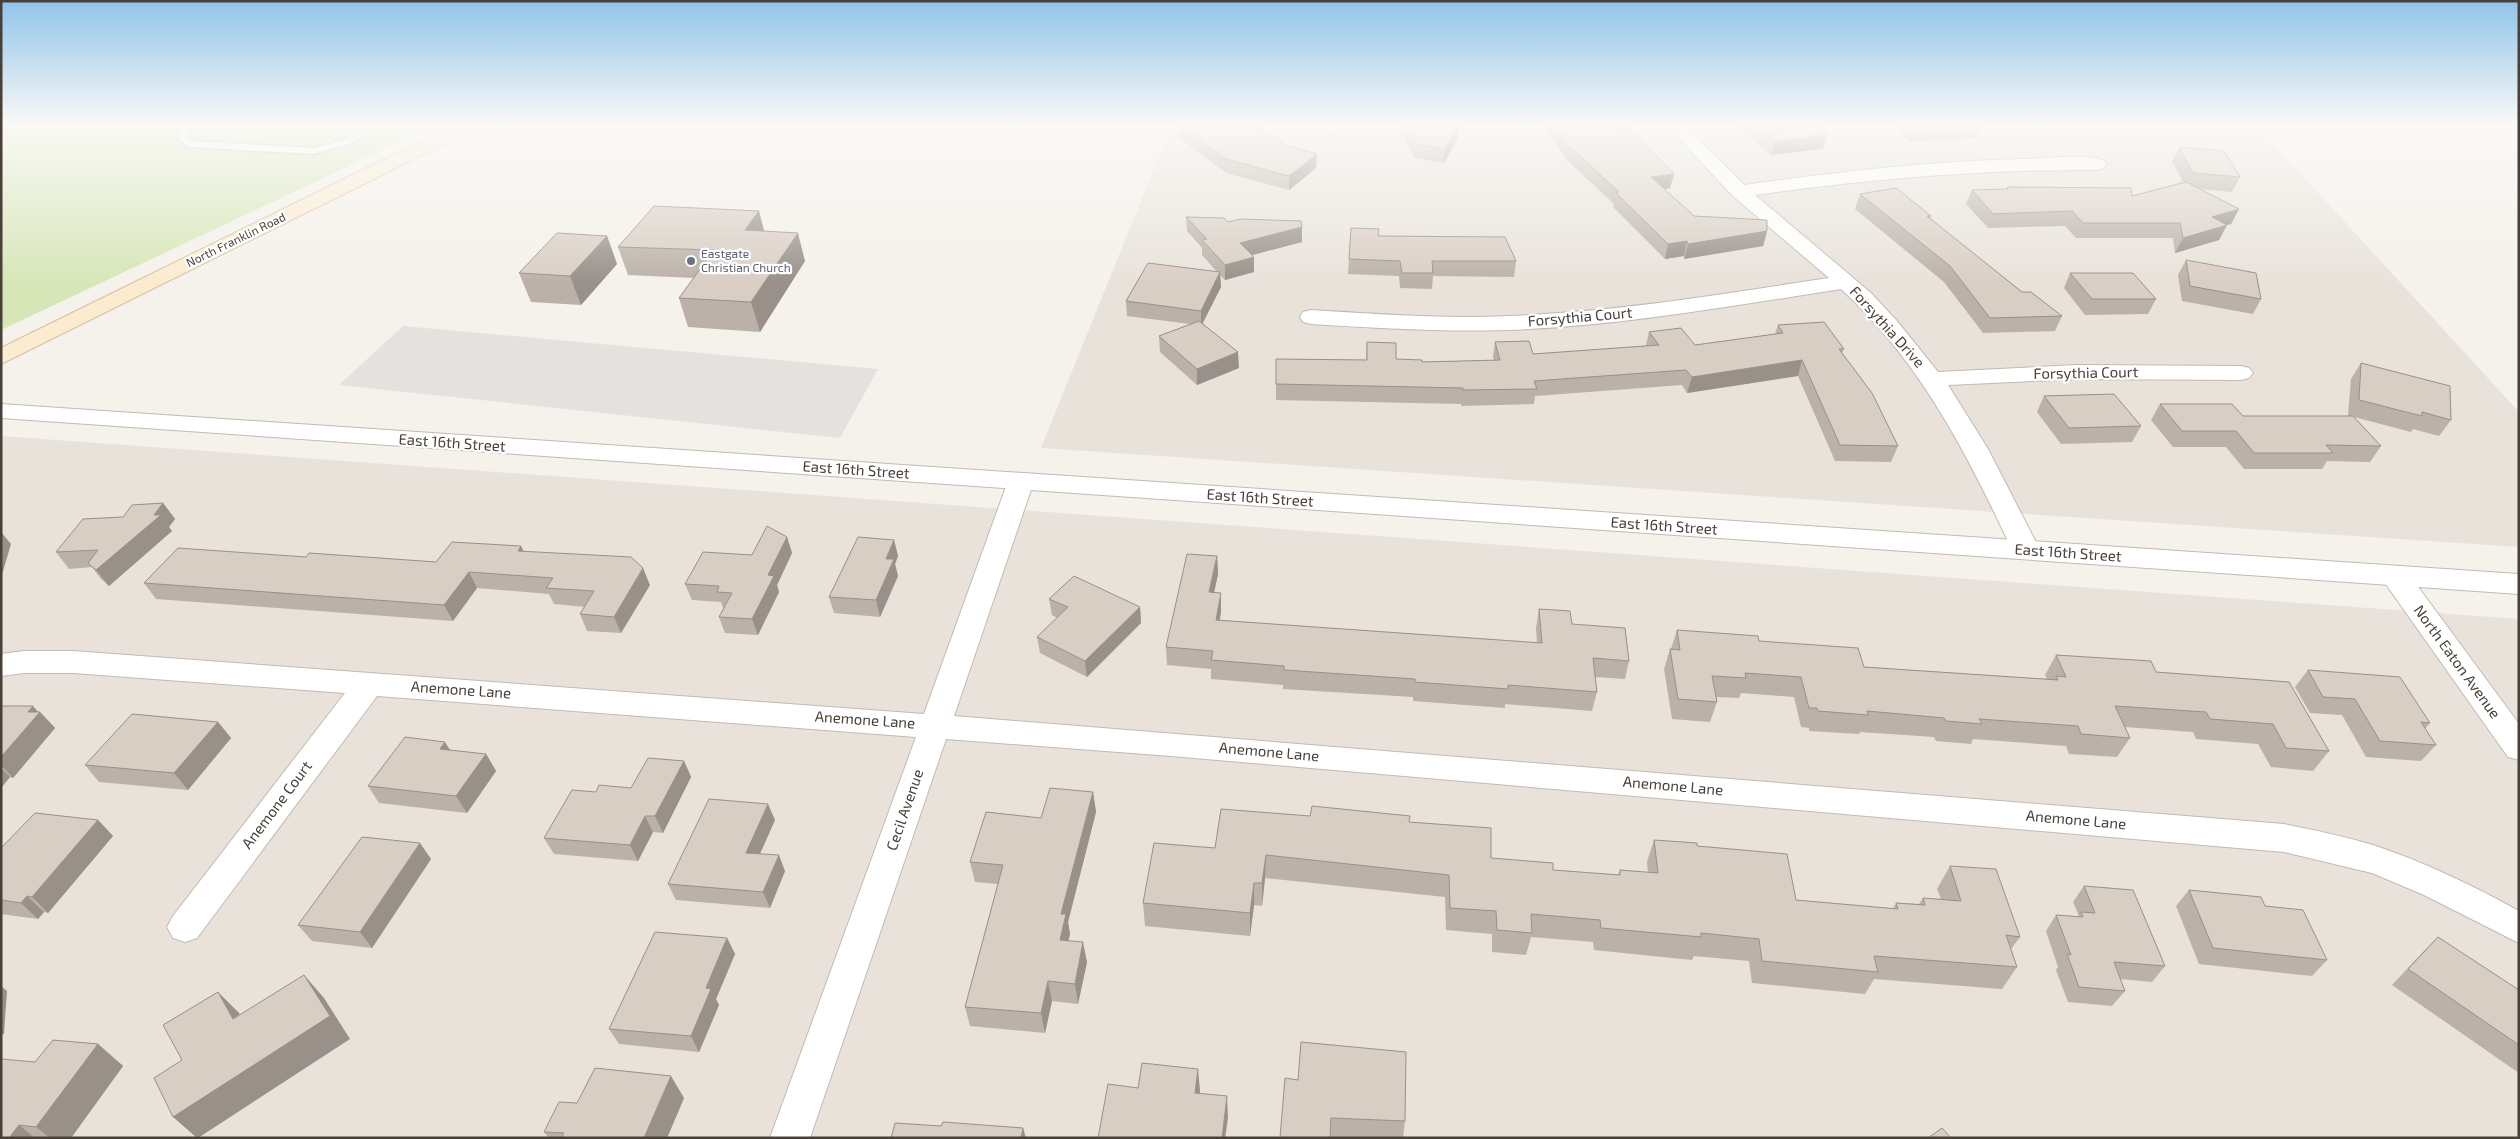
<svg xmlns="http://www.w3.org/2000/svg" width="2520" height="1139" viewBox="0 0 2520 1139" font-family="'Exo 2',sans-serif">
<rect width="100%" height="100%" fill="#f5f1eb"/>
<!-- residential -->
<g fill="#e8e2da">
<polygon points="1172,124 2255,124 2519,412 2519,547 1041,448"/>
<polygon points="1,436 2519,619 2519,1138 1,1138"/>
</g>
<!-- green -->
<polygon fill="#d7e6b7" points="1,124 433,124 347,167 1,330"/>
<!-- parking -->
<polygon fill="#e4e1df" points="403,326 579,342 878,369 840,438 339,385"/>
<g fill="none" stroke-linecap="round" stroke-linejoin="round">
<!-- service casing -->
<g stroke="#c3bab1" stroke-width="3">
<g id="service">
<polygon points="188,124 200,124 189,132 187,137 191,141 314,148 343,140 368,124 380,124 350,144 314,154 188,147 177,137 181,128"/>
<polygon points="410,124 425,124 454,135 449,138"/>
</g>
</g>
<!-- minor casing -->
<g stroke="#c3bab1" stroke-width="2">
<g id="minor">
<polygon points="1323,124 1341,124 1343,129 1340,133 1328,133"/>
<path d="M1665 124H1684L1744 185C1837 172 1930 161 2024 159 2049 158 2079 154 2104 160L2106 164 2104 168 2097 170C1982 169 1869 179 1755 195L1871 293 1897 321 1938 372 2077 365 2241 366 2249 368 2253 373 2249 378 2241 380 2077 379 1948 385 1988 449 2040 550 2036 556 2026 559 2016 556 2012 550C1968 455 1920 361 1841 289 1731 306 1620 326 1507 330 1442 332 1376 328 1311 324L1303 322 1300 317 1303 312 1311 310C1377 314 1443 319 1508 316 1616 312 1723 294 1829 278L1733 196Z"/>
<path d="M1021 473 1030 475 1034 481 954 716 2284 824C2314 830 2344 836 2373 845 2424 862 2472 885 2519 911V943L2424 895 2372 873 2284 852 1171 756 946 739 810 1138H770L916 737 377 696 197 938 185 942 173 938 167 927 173 916 345 693 73 673H24L1 676V654L24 651H73L924 714 1008 481 1012 475Z"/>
<polygon points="2395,567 2405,569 2519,724 2519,760 2508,757 2385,583 2381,576 2385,569"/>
</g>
</g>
<!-- tertiary casing -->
<g stroke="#c3bab1" stroke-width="2">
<polygon id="tertiary" points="1,404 2519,574 2519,594 1,418"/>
</g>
<!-- secondary casing -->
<g stroke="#d4c0a0" stroke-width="2">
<polygon id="secondary" points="456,124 480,124 477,128 1,364 1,348"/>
</g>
<!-- service -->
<use href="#service" fill="#fff" fill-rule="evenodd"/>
<!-- minor -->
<use href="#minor" fill="#fff" fill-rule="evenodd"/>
<!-- tertiary -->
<use href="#tertiary" fill="#fff" fill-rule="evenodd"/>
<!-- secondary -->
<use href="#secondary" fill="#fbebcf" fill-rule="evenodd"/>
</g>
<!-- wall -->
<g fill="#bbb1a9">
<polygon points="1178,124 1256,124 1316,168 1289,190 1226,173 1178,137"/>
<polygon points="1397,124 1459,124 1458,138 1444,163 1414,158"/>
<polygon points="1541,124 1614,124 1618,128 1674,174 1670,188 1664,189 1694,216 1767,231 1763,246 1684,259 1684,256 1665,259 1613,207 1614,204 1567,160"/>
<polygon points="1735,124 1816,124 1827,135 1823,149 1771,155"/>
<polygon points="1892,124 1981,124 1976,138 1910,142"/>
<polygon points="2179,147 2240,177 2232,192 2199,189 2239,209 2231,224 2227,225 2219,240 2175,253 2173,238 2076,238 2065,226 1988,228 1966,204 1972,190 2006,189 2007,187 2132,196 2183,182 2172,162"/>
<polygon points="1860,194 1931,216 1930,219 2022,292 2062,316 2055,331 1983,333 1944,282 1855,209"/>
<polygon points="759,211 764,231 805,261 760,332 688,327 679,298 694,278 628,275 618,247"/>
<polygon points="1186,217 1228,222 1302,242 1252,255 1254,257 1254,272 1225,280 1220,275 1221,287 1203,323 1239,368 1197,385 1160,352 1159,336 1190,324 1127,316 1126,301 1217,272 1202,255 1202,248 1187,231"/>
<polygon points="607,236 617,264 581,305 531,302 519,273"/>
<polygon points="1378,236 1516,261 1514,277 1433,276 1432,289 1400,288 1399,276 1348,274 1349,259"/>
<polygon points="2186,260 2261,299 2253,314 2182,301 2178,275"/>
<polygon points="2070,273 2156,299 2148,314 2085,315 2064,288"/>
<polygon points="1778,325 1844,349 1842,353 1898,446 1891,462 1835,461 1798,376 1687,393 1682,385 1535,396 1534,404 1461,406 1461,404 1276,400 1276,359 1366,360 1367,342 1396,359 1422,362 1494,360 1493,357 1495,342 1533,354 1646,346 1649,332 1695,345 1775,334"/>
<polygon points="2361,363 2451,420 2439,436 2413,429 2411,432 2354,417 2381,446 2370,462 2327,461 2322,469 2244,469 2226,447 2173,447 2151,420 2160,404 2243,416 2350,416 2348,416 2351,379"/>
<polygon points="2044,396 2141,426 2132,442 2061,444 2037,412"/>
<polygon points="163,503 175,519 169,527 172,531 109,586 101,579 92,567 69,569 56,552 123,517"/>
<polygon points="787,537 792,553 777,585 779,592 758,635 725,633 719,617 724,608 723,608 721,602 692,600 685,584 752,555"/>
<polygon points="894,540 898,556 895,564 898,576 880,617 834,613 829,597"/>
<polygon points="524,551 650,585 621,633 587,631 580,614 585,607 554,604 549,594 477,588 453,621 156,599 144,583 306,557 436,562"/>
<polygon points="1217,556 1218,574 1214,593 1221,612 1220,620 1537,643 1536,628 1539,609 1572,624 1629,661 1625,679 1595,677 1597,692 1592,711 1505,704 1505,708 1413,701 1413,697 1283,689 1283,685 1211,679 1211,669 1167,665 1166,647"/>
<polygon points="1049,599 1140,607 1141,623 1087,677 1040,653 1037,637 1057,618 1052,615"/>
<polygon points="1677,630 1759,641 1864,667 2047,679 2045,675 2056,655 2156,672 2289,682 2329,751 2313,771 2271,767 2258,744 2196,739 2193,732 2125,727 2130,738 2117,757 2069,754 2066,746 1973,739 1971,744 1936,741 1934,737 1860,732 1859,734 1809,731 1809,728 1801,727 1794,697 1741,693 1739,698 1716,697 1717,702 1710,722 1672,719 1664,669 1670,649 1671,649"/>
<polygon points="2308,670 2430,723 2425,729 2436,745 2421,761 2366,757 2342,715 2310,713 2295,687"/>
<polygon points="1,706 40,712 55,728 13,778 10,777 1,788"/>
<polygon points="218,722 231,738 188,790 99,782 85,765"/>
<polygon points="450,750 486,754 496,771 467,813 379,803 368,786"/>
<polygon points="684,761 691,777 663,833 653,832 638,861 554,854 544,838 596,792 631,788"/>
<polygon points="1093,792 1096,812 1068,922 1070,934 1068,941 1087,962 1078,1004 1052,1001 1045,1033 970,1026 965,1007 998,884 975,882 970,862 1041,818"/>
<polygon points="1310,816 1409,822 1491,858 1553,870 1618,875 1620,870 1648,873 1647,862 1654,840 1697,846 1796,900 1893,909 1896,903 1919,904 1923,898 1941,899 1937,889 1950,866 2020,937 2011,949 2017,967 2002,989 1874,979 1865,994 1752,983 1749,961 1694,956 1692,960 1594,950 1593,942 1531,937 1526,955 1492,952 1492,934 1446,930 1445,897 1265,878 1262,906 1254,905 1250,936 1145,926 1143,903 1215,848"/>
<polygon points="98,820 113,836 48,913 44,912 38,919 1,914 1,848"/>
<polygon points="775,820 760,854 785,871 770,908 676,900 668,884"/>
<polygon points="431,859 372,948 312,941 298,925"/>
<polygon points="2084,886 2165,966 2152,982 2120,979 2125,991 2112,1006 2068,1002 2056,970 2058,967 2046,931 2056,915 2078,917 2079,916 2073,902"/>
<polygon points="2189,890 2265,906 2327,960 2312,976 2199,964 2176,906"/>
<polygon points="2438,937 2519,998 2519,1073 2392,985 2422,953"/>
<polygon points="727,938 735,954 716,999 719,1005 699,1052 619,1044 609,1029"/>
<polygon points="98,1044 123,1066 71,1138 1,1138 35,1062"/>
<polygon points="1285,1078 1405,1121 1403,1138 1280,1138"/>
<polygon points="684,1098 667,1138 549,1138 544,1132 577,1103"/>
</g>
<!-- shaded-wall -->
<g fill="#989089">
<polygon points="1459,124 1458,138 1444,163 1445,149"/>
<polygon points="1827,135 1823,149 1771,155 1775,141"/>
<polygon points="1317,154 1316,168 1289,190 1289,176"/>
<polygon points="1674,174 1670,188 1648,192 1651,177"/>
<polygon points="2239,209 2231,224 2227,225 2219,240 2175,253 2183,238 2212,217"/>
<polygon points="759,211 766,239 745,230"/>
<polygon points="1302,227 1302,242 1241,258 1240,243"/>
<polygon points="1767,231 1763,246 1684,259 1688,244"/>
<polygon points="798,233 805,261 760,332 751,302"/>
<polygon points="607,236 617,264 581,305 570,276"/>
<polygon points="1687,241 1684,256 1665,259 1668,244"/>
<polygon points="1254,257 1254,272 1225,280 1225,265"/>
<polygon points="1220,272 1221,287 1201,326 1201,311"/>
<polygon points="1238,352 1239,368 1197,385 1197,369"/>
<polygon points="1802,360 1798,376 1687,393 1692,377"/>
<polygon points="163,503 175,519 169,527 172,531 109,586 96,570 154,515"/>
<polygon points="1,532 11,544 1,578"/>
<polygon points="787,537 792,553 777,585 779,592 758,635 752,619 768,575"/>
<polygon points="894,540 898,556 895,564 898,576 880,617 876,600 886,559"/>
<polygon points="521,546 529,562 518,551"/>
<polygon points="1217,556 1218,574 1210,611 1209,592"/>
<polygon points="643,568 650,585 621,633 614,617"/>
<polygon points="469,572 477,588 453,621 444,605"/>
<polygon points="1221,593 1221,612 1216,639 1216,620"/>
<polygon points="1140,607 1141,623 1087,677 1085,661"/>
<polygon points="33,706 39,713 40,712 55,728 13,778 1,765 1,757 28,712"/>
<polygon points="218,722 231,738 188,790 174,773"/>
<polygon points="445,742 455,758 440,749"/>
<polygon points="486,754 496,771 467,813 456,796"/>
<polygon points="684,761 691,777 663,833 655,816"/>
<polygon points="1,768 10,777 1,788"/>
<polygon points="1093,792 1096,812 1068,922 1070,934 1064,960 1060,940 1061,914"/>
<polygon points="768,804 775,820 753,869 746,853"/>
<polygon points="645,816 653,832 638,861 630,845"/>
<polygon points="98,820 113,836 48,913 32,897"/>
<polygon points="420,843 431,859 372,948 360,932"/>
<polygon points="779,855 785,871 770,908 763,892"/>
<polygon points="1266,855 1265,878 1262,906 1262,883"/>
<polygon points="1254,883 1254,905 1250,936 1250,913"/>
<polygon points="27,896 44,912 38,919 21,903"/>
<polygon points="727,938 735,954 716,999 719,1005 699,1052 691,1036 706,988"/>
<polygon points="1083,942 1087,962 1078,1004 1075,984"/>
<polygon points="304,975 324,998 350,1039 198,1138 197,1138 173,1117"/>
<polygon points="1048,981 1052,1001 1045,1033 1041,1013"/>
<polygon points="1,986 7,991 4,1034 1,1035"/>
<polygon points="218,992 240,1014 233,1019"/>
<polygon points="98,1044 123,1066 71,1138 50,1138 36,1127"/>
<polygon points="1198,1069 1200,1091 1196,1115 1195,1093"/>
<polygon points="671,1076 684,1098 667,1138 644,1138"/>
<polygon points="1227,1096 1228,1118 1225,1138 1222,1138"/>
<polygon points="19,1125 35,1138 9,1138"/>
<polygon points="1023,1128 1026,1138 1021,1138"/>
</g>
<!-- building -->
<g fill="#d9cec4" stroke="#989089">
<polygon points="1180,124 1256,124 1285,145 1317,154 1289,176 1226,159"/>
<polygon points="1405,124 1459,124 1445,149 1415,144"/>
<polygon points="1553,124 1614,124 1618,128 1628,127 1674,174 1651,177 1694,216 1767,220 1767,231 1688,244 1687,241 1668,244 1616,193 1619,192 1569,146"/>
<polygon points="1755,124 1816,124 1827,135 1775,141"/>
<polygon points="1911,124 1980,124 1915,128"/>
<polygon points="2179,147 2224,151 2240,177 2193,173"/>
<polygon points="2186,182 2239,209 2212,217 2227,225 2183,238 2180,223 2083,223 2072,211 1993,214 1972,190 2008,189 2007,187 2131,188 2132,196"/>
<polygon points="1896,188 1931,216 1927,216 2022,292 2031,292 2062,316 1990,318 1950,266 1860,194"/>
<polygon points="654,206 759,211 745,230 798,233 751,302 679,298 714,250 618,247"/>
<polygon points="1186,217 1224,218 1228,222 1241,219 1301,221 1302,227 1240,243 1254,257 1225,265 1202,240 1207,239"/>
<polygon points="1351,228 1379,229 1378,236 1505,237 1516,261 1432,261 1433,273 1402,273 1400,261 1349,259"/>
<polygon points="557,233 607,236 570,276 519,273"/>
<polygon points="2186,260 2256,273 2261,299 2190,286"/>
<polygon points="1148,263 1220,272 1201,311 1126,301"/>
<polygon points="2070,273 2133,273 2156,299 2092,299"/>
<polygon points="1199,321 1238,352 1197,369 1159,336"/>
<polygon points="1824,322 1844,349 1839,349 1872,393 1898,446 1840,445 1802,360 1692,377 1686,370 1534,381 1537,389 1463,390 1463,388 1276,384 1276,359 1367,360 1367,342 1396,343 1396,359 1422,360 1422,362 1500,360 1495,342 1529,341 1533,354 1659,345 1649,332 1681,328 1695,345 1783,333 1778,325"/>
<polygon points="2361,363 2450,386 2451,420 2422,412 2422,416 2359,400"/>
<polygon points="2114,394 2141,426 2069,428 2044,396"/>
<polygon points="2160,404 2232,404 2243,416 2353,416 2381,446 2326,445 2333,453 2254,453 2236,431 2182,431"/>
<polygon points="163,503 154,515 161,515 96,570 88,563 98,550 56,552 83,519 123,517 132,505"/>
<polygon points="767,526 787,537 768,575 774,576 752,619 719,617 732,593 717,592 719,586 685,584 703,552 752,555"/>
<polygon points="858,537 894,540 886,559 894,559 876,600 829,597"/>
<polygon points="452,542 521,546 518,551 631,557 643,568 614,617 580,614 594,591 546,588 553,578 469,572 444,605 144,583 178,548 306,557 309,553 436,562"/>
<polygon points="1187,554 1217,556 1209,592 1221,593 1216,620 1542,643 1539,609 1570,611 1572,624 1625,628 1629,661 1593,658 1597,692 1508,685 1508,689 1415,682 1415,679 1284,670 1284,666 1211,660 1213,651 1166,647"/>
<polygon points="1074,576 1140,607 1085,661 1037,637 1068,607 1049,599"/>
<polygon points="1677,630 1758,636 1759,641 1858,648 1864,667 2058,680 2056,676 2066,677 2056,655 2151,661 2156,672 2289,682 2329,751 2286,748 2273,724 2210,719 2206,712 2115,706 2130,738 2081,734 2078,726 1979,719 1982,724 1946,721 1944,718 1867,711 1868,715 1818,711 1817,708 1809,708 1801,677 1745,673 1746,678 1712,676 1717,702 1678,699 1670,649 1680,650"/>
<polygon points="2308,670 2400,677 2430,723 2421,722 2436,745 2380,741 2355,699 2323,697"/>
<polygon points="1,706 33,706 28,712 40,712 1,757"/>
<polygon points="132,714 218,722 174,773 85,765"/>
<polygon points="405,737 445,742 440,749 486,754 456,796 368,786"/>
<polygon points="648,758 684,761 655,816 645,816 630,845 544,838 572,790 596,792 599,785 631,788"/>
<polygon points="1050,788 1093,792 1061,914 1066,914 1060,940 1083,942 1075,984 1048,981 1041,1013 965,1007 1003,865 970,862 986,812 1041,818"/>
<polygon points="709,799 768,804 746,853 779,855 763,892 668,884"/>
<polygon points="1312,806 1410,816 1409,822 1491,828 1491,858 1553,863 1553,870 1620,875 1620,870 1658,873 1654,840 1697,843 1697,846 1787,854 1796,900 1898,909 1896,903 1925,905 1923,898 1961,901 1950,866 1996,869 2020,937 2006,935 2017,967 1874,956 1878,972 1762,961 1759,939 1701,933 1701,937 1601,928 1600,920 1531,914 1532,933 1497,930 1496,911 1450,908 1449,875 1266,855 1262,883 1254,883 1250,913 1143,903 1154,843 1215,848 1221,809 1310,816"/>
<polygon points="35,813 98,820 32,897 27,896 21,903 1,900 1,848"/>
<polygon points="362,837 420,843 360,932 298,925"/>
<polygon points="2084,886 2133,890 2165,966 2114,962 2125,991 2079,987 2067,954 2071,955 2056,915 2083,917 2081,912 2095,913"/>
<polygon points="2189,890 2261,897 2265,906 2303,910 2327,960 2213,948"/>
<polygon points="655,932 727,938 706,988 711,989 691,1036 609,1029"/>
<polygon points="2438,937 2519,990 2519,996 2518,997 2519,998 2519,1045 2408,969"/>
<polygon points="304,975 330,1016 173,1117 154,1078 182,1060 163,1025 218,992 233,1019"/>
<polygon points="53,1040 98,1044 36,1127 19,1125 9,1138 1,1138 1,1059 35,1062"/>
<polygon points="1301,1042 1406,1052 1405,1121 1331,1118 1330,1138 1280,1138 1285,1078 1298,1080"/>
<polygon points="1142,1063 1198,1069 1195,1093 1227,1096 1222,1138 1098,1138 1108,1084 1138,1088"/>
<polygon points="595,1068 671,1076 644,1138 561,1138 564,1133 544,1132 559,1102 577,1103"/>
<polygon points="943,1122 1023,1128 1021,1138 891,1138 895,1123 941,1126"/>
<polygon points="1942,1128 1951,1138 1928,1138"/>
</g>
<!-- sky -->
<linearGradient id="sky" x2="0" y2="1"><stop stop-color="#90c4ea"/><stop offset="0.44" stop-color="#faf9f6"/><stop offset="1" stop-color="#faf9f6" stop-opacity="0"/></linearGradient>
<rect width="2520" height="284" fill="url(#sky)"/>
<!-- markers -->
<circle fill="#6b7280" stroke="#fff" stroke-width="2" cx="691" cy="261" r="5"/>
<g text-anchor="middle" stroke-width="4.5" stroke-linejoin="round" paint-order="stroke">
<!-- far-street labels -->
<g font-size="12" fill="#494139" stroke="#fff">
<text transform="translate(236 240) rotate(-26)" y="4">North Franklin Road</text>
</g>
<!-- far-worship labels -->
<g font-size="12" fill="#5b616d" stroke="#fff" text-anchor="start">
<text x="701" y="258">Eastgate<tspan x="701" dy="14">Christian Church</tspan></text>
</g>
<!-- street labels -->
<g font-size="15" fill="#494139" stroke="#fff">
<text transform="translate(1580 317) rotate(-5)" y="5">Forsythia Court</text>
<text transform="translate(1887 327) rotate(48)" y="5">Forsythia Drive</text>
<text transform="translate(2086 373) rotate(-1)" y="5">Forsythia Court</text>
<text transform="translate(452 443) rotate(4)" y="5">East 16th Street</text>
<text transform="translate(856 470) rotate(4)" y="5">East 16th Street</text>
<text transform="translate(1260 498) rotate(4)" y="5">East 16th Street</text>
<text transform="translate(1664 526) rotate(4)" y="5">East 16th Street</text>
<text transform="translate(2068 553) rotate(4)" y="5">East 16th Street</text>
<text transform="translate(2457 662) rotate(54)" y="5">North Eaton Avenue</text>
<text transform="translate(461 690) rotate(4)" y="5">Anemone Lane</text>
<text transform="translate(865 720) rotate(4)" y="5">Anemone Lane</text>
<text transform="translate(1269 752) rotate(5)" y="5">Anemone Lane</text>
<text transform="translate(1673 786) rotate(5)" y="5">Anemone Lane</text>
<text transform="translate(277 805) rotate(-53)" y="5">Anemone Court</text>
<text transform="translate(905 810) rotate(-71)" y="5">Cecil Avenue</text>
<text transform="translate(2076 820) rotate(5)" y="5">Anemone Lane</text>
</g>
</g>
<!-- border -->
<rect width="2520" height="1139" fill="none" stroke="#494139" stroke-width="5"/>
</svg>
